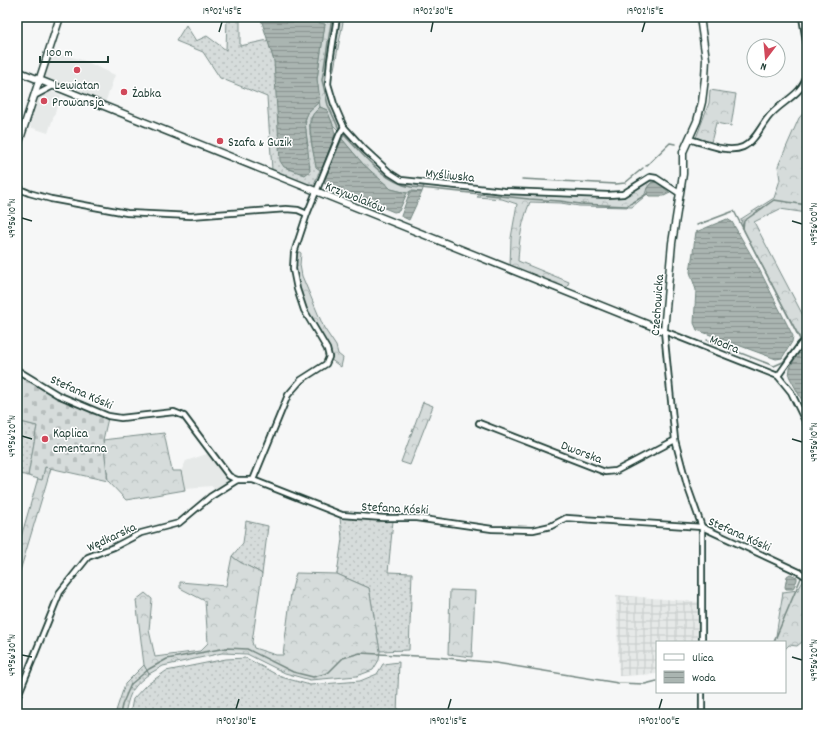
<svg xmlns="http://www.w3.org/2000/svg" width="824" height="731" viewBox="0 0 824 731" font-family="Dekko,sans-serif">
<defs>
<pattern id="industrial-grid" width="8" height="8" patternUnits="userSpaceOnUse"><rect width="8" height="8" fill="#e6e9e8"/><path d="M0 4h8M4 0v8" fill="none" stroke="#c5c9c8"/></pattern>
<pattern id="grass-dots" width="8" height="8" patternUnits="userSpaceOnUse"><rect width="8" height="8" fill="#d6dcdb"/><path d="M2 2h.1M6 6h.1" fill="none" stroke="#b7bebd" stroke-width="1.8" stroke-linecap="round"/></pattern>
<pattern id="forest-crowns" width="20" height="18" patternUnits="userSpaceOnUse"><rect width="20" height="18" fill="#d6dcdb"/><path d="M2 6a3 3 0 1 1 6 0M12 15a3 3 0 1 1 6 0" fill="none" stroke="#b7bebd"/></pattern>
<pattern id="cemetery-stones" width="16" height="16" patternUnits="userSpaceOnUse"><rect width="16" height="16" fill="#d6dcdb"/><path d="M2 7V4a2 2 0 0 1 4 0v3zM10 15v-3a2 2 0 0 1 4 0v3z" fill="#b7bebd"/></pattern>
<pattern id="water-rules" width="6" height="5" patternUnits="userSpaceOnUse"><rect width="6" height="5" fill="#aab5b1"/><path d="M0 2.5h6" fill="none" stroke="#8a9491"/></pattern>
</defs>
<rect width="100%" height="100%" fill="#f6f7f7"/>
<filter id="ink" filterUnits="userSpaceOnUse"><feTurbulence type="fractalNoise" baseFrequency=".025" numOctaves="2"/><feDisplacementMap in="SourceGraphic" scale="8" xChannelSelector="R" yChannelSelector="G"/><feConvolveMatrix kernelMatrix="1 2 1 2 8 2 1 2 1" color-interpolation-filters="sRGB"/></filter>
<g filter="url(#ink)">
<!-- built -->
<g fill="#e6e9e8">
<polygon points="52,51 85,61 115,75 105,103 44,78"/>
<polygon points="50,91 61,95 48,133 30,127 38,97 42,94"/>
<polygon points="210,453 233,480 215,492 213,486 185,488 181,471 186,461"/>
</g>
<!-- industrial -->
<polygon fill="url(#industrial-grid)" points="616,595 700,602 701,642 657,642 657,674 619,676"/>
<!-- grass -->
<g fill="url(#grass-dots)" stroke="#7a8c88">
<path d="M227 17H240V46L268 40 274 61 308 146C307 136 302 120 309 111 312 106 317 105 320 99V107C316 111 312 115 310 120 308 128 314 165 320 170L314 184H306L272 170 267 97 220 78 203 52 176 41 186 25 196 41 207 36 226 50Z"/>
<polygon points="17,421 37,426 28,476 17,473"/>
<polygon points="340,517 393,521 388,572 412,573 409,650 380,651 369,588 337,574 342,539"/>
<path d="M246 521 268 526 262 574C252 567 240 564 232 556L243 543Z"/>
<polygon points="246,658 281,677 310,685 360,681 377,674 383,664 399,662 397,714 130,714 133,699 144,687 166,671 226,659"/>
<path d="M144 665 149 674C132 687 129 694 125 714H115L125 684Z"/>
</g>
<!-- forest -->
<g fill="url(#forest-crowns)" stroke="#7a8c88">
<polygon points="293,17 344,17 334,69 327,85 333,105 341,126 338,130 333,125 327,110 320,107 317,79 325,24"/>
<polygon points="710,90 736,94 731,126 716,123 711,142 696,138 709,103"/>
<polygon points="807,109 807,213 780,209 754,222 807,323 807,351 744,231 741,219 774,198 780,180 778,166 799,118"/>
<polygon points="346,132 402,182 424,186 422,192 411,191 407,193 391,189 363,164 342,139"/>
<path d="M651 179H655L657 182 651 183 647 188 644 197 632 207 579 206 561 203 530 202C522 221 519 240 518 261L569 282 566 289 510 266 511 238 517 204 502 199 477 197 484 192 624 195Z"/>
<polygon points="298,251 301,253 300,265 302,276 324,328 336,346 338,354 343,358 341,367 330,359 306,310 299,289 295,270"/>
<polygon points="423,402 433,406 410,465 401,462"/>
<polygon points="164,433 172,471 181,471 185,490 126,500 108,481 103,440"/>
<polygon points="45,467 51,468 17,581 17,551 38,478 42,479"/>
<path d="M232 556C240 564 252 567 262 574L252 642 254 648 276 655H283L291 593 296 573 337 574 369 588 380 651 379 660 373 670 357 676 310 680 285 673 247 654 222 653 163 666 149 674 144 665 136 600 145 593 152 599 149 630 155 657 200 651 208 643 205 601 180 588V582L226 586Z"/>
<polygon points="806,576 807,578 807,638 797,646 789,645 785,649 785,642 775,642 783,592 798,590"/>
<polygon points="450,590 475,591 472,657 448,654"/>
</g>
<!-- cemetery -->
<path fill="url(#cemetery-stones)" stroke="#7a8c88" d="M17 374C46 391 76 407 108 418L103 440 108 481 45 467 42 480 28 476 37 426 17 421Z"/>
<!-- water -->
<g fill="url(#water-rules)" stroke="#72857f">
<polygon points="261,17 293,17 325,24 317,79 320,99 317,104 309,111 305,120 310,171 305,175 284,167 280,161 274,61 261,19"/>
<path d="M320 107 327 110 333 125 335 134 323 167 320 170 316 167C314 156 308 129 311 120 312 114 316 111 320 107Z"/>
<polygon points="342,139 363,164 391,189 407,193 399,211 394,212 323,183"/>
<polygon points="657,182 670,193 664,196 649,196 647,194 647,188 651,183"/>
<polygon points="410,191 422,192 409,220 401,216"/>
<polygon points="727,219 732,222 757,265 793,336 792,342 782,358 776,359 697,330 694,323 696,290 690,272 696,232"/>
<polygon points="802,353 807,363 807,410 789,376 790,368 797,354"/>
<polygon points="790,574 797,577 797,580 793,589 786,589 785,587 787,576"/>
</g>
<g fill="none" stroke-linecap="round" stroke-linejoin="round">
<!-- stream -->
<g stroke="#72857f" stroke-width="1.5">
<polyline points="332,17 322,80 328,105 339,129"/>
<polyline points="807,128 807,158"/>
<path d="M343 134C363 154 382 181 411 187L529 199 560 201 580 204 627 206 647 194"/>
<polyline points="646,166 670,143 675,144"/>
<polyline points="522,179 616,184 625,183 643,168"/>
<polyline points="697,225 734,211 807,353"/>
<polyline points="743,228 744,221 774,200 807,205"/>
<polyline points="707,340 774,366 783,362 800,340"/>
<polyline points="774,642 801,578"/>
<polyline points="120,714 122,705 131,684 149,669 167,659 226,648 247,649 293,672 313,677 328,673 343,658 360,653 436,657 496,663 618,683 645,684 657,681"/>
</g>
<!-- street casing -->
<g stroke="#1f3d34" stroke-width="8">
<g id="street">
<polyline points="337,17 330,61 328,84 334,104 344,127 364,149 390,173 401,180 504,191 608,195 623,194 650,177 656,178 679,193"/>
<polyline points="802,17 807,47"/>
<polyline points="34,96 53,86"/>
<path d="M689 139C705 143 727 154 743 147 754 142 760 128 767 119 780 101 803 96 807 74"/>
<polyline points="17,188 29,193 51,199 127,213 191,216 286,209 298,210 307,214"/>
<polyline points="17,370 58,395 108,416 121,418 174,412 184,416 229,476 237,480 253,480 342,515 384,518 416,518 492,529 533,530 551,526 566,518 702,527 799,572 807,577"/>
<polyline points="778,376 800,345 807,339"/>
<polyline points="479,423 605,472 616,471 675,440"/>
<polyline points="253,480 288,395 301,380 326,364 329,357 327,349 304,310 297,289 293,269 294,253 307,214 340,133 344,127"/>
<polyline points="702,642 702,527 687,485 675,440 664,331 778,376 791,392 807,425"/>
<polyline points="17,698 60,592 88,557 114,547 141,533 179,523 210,497 237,480"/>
<polyline points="702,714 702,692"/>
</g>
</g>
<!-- secondary casing -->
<g stroke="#1f3d34" stroke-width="9">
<g id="secondary">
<polyline points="17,71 664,331 672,243 683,174 683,152 697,121 702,102 705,78 706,59 700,17"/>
<polyline points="17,148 60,17"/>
</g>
</g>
<!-- street -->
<use href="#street" stroke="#fff" stroke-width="4.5"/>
<!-- secondary -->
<use href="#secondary" stroke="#fff" stroke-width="6"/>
</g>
</g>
<!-- ticks -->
<path fill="none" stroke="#1f3d34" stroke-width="1.5" d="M219 32 222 22M431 32 433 22M642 32 645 22M22 218 32 221M792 221 802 224M22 436 32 439M792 439 802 442M22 655 32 657M792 657 802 660M236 709 239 699M448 709 451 699M659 709 662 699"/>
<!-- markers -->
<g fill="#d1495b" stroke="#fff" stroke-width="1.5">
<circle cx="77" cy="70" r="4"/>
<circle cx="124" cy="92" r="4"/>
<circle cx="44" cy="101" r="4"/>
<circle cx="220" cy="141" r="4"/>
<circle cx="45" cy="439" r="4"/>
</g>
<g text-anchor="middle" stroke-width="3" stroke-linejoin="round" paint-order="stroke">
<!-- poi labels -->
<g font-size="13" fill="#1f3d34" stroke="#fff" text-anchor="start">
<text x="77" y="89" text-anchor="middle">Lewiatan</text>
<text x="132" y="97">Żabka</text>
<text x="52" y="106">Prowansja</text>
<text x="228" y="146">Szafa &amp; Guzik</text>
<text x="53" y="437">Kaplica<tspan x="53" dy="15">cmentarna</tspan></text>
</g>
<!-- street labels -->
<g font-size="13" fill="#1f3d34" stroke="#fff">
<text transform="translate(450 174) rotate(6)" y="5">Myśliwska</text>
<text transform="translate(356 196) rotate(22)" y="5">Krzywolaków</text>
<text transform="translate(656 305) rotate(-86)" y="5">Czechowicka</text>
<text transform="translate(725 343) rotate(22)" y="5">Modra</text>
<text transform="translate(82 391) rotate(24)" y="5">Stefana Kóski</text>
<text transform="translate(582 451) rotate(21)" y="5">Dworska</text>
<text transform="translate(395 507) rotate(3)" y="5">Stefana Kóski</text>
<text transform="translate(740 533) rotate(24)" y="5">Stefana Kóski</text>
<text transform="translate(111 536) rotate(-25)" y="5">Wędkarska</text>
</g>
</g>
<!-- margin -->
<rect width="824" height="731" fill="none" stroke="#fff" stroke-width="44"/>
<!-- legend -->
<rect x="656" y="641" width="130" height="52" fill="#ffffff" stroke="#a5b1ae"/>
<rect x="664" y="654" width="20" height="6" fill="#ffffff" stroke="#a5b1ae"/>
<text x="692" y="661" font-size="12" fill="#1f3d34">Ulica</text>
<rect x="664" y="671" width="20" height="12" fill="url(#water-rules)" stroke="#a5b1ae"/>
<text x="692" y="681" font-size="12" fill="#1f3d34">Woda</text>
<!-- north arrow -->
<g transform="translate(766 58) rotate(196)"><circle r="19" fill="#ffffff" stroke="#a5b1ae"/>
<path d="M0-3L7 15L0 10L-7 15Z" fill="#d1495b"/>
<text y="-6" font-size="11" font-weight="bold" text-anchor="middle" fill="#1f3d34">N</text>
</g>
<!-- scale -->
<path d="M40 56v6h68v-6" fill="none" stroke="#1f3d34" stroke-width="2"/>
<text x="46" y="56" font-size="12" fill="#1f3d34" stroke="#ffffff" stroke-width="3" paint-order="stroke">100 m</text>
<rect x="22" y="22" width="780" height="687" fill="none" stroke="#1f3d34" stroke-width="1.5"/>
<g font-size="10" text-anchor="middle" fill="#1f3d34">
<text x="222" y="14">19°02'45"E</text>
<text x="433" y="14">19°02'30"E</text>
<text x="645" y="14">19°02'15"E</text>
<text transform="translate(11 218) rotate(-90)" y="4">49°56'10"N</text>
<text transform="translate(813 224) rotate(-90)" y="4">49°56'00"N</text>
<text transform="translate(11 436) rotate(-90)" y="4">49°56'20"N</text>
<text transform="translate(813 442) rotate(-90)" y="4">49°56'10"N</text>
<text transform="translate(11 655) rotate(-90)" y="4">49°56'30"N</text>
<text transform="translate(813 660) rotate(-90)" y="4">49°56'20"N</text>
<text x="236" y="724">19°02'30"E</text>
<text x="448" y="724">19°02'15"E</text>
<text x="659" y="724">19°02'00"E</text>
</g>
</svg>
